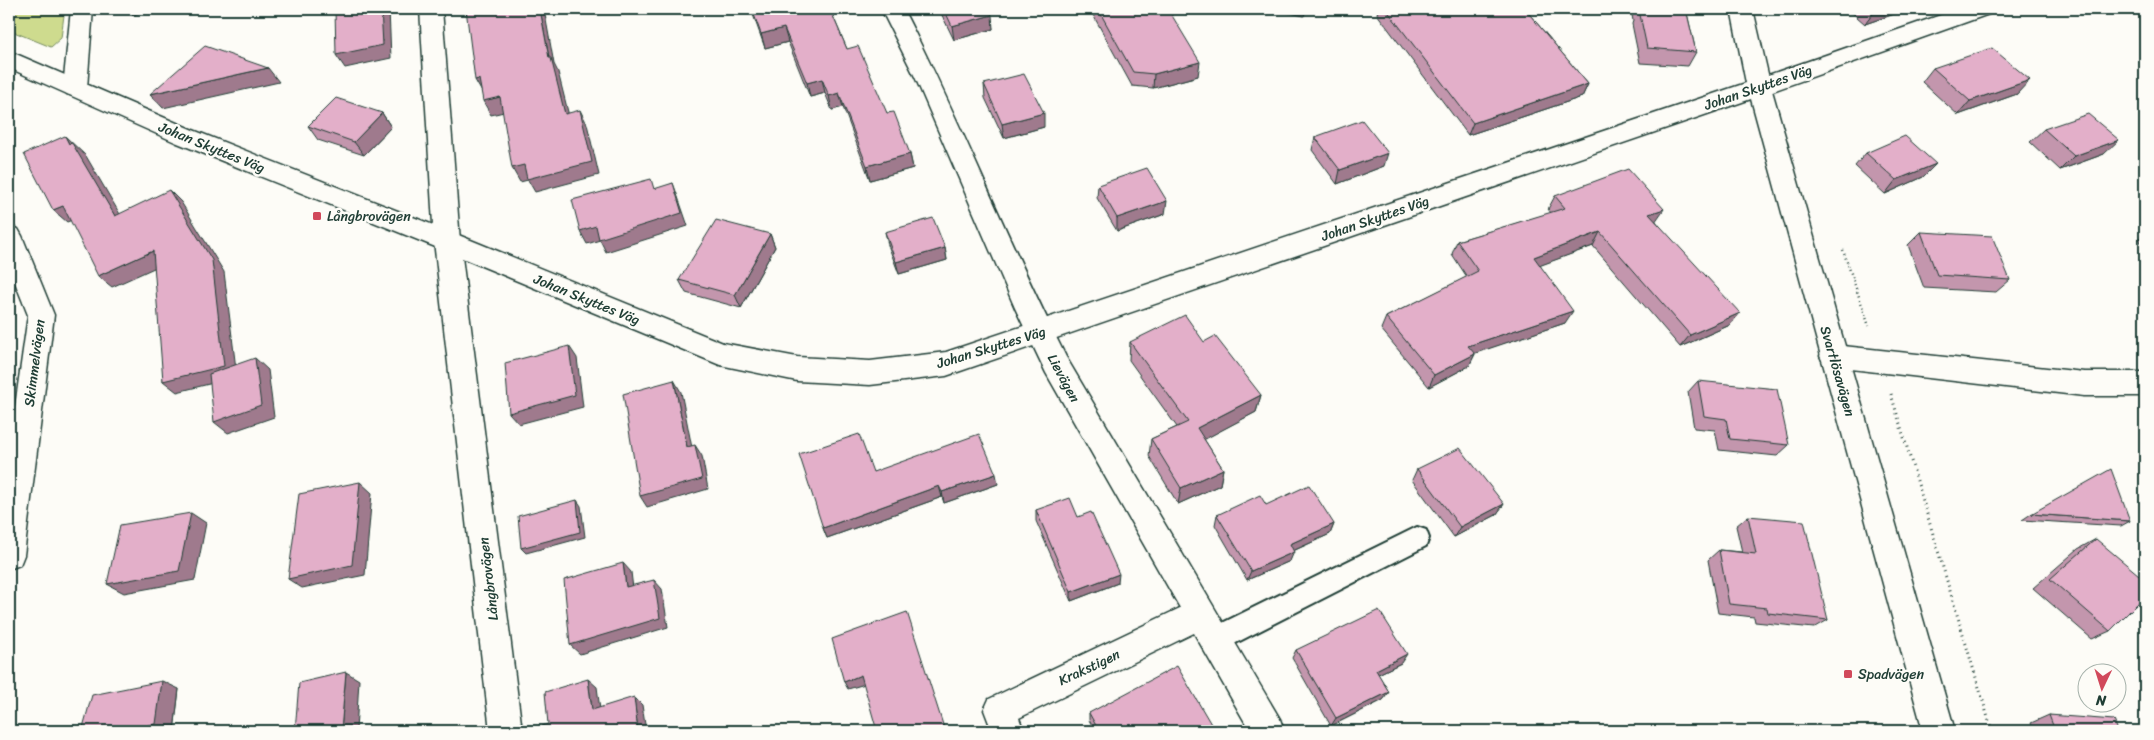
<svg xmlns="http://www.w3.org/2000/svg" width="2154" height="740" viewBox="0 0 2154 740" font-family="Sriracha,sans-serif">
<rect width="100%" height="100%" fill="#fdfcf7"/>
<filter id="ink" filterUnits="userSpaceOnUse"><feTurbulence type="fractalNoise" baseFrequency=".02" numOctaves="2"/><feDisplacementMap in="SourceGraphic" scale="10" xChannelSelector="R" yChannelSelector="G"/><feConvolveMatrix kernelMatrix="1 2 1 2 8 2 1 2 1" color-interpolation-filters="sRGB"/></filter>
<g filter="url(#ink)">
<!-- green -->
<polygon fill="#cedb8e" stroke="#768c61" points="9,9 62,9 64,15 61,38 51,47 9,30"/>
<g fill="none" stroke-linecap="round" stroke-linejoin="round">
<!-- lane casing -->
<g stroke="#1f3d34" stroke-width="4">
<polygon id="lane" points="1417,527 1426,530 1429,538 1426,546 1224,649 1215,652 1206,649 1202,640 1206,631"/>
</g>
<!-- street casing -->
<g stroke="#1f3d34" stroke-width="3">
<g id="street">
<polygon points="71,9 93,9 87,88 83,94 75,96 67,94 63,88"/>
<polygon points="420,9 442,9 460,241 522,731 490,731 434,241"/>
<path d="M881 9H903C962 123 1008 242 1066 357L1280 719 1284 731H1250L1194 633 1019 718 1024 731H992L984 710 989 699 1180 608 1046 373 1015 308 915 77Z"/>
<polygon points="1958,9 1992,9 1989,14 1767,93 1759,95 1751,93 1747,87 1751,81"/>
<polygon points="9,226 18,229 22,236 54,315 24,555 20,565 9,569 9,449 28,315 9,267"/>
<polygon points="1834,345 2084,372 2145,372 2145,396 2084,396 1834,367 1824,364 1820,356 1824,348"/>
</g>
</g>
<!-- secondary casing -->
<g stroke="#1f3d34" stroke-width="3">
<polygon id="secondary" points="1731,9 1753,9 1771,87 1955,731 1923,731 1751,99 946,376 870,385 797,381 720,365 438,248 175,142 9,68 9,51 193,130 456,234 723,343 797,357 870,361 946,352 1746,83"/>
</g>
<!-- path-far1 -->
<polyline stroke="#1f3d34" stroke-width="2.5" stroke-dasharray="1 3" stroke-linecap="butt" points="1843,250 1869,326"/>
<!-- path -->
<polyline stroke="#1f3d34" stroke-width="3" stroke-dasharray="1 4" stroke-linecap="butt" points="1891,394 1992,731"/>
<!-- lane -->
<use href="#lane" fill="#fdfcf7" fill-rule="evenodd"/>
<!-- street -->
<use href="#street" fill="#fdfcf7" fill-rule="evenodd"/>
<!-- secondary -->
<use href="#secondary" fill="#fdfcf7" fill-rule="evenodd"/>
</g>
<!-- wall -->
<g fill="#c396ad" stroke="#1f3d34">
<polygon points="751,9 830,9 847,49 887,113 910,154 913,168 870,180 843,107 832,110 825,93 810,97 788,42 765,48"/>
<polygon points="939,9 989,9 993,29 954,40"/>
<polygon points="1085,9 1168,9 1198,76 1153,88 1132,86 1092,13 1088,14"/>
<polygon points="1271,9 1307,9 1304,16"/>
<polygon points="1378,9 1525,9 1588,84 1582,97 1468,135 1377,14"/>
<polygon points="1631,9 1686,9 1696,52 1688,66 1640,63 1632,24 1633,21"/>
<polygon points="1848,9 1909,9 1865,24"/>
<polygon points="1933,68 2017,94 1958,115 1922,82"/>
<polygon points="984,84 1044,127 1004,138 985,98"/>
<polygon points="382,113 391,127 364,155 318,140 308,126"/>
<polygon points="2044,129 2104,154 2060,170 2030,142"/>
<polygon points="1315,137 1384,166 1337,184 1312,150"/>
<polygon points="1866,153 1923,177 1885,194 1855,166"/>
<polygon points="1098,185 1165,214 1117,231 1097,198"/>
<polygon points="1555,196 1656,221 1730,325 1680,347 1593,246 1540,265 1565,323 1474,353 1475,354 1469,366 1429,387 1381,329 1386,317 1467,277 1452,254 1457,241 1551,213 1548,209"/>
<polygon points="885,232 945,248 947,260 899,274 888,245"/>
<polygon points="1921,232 2010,280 1996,292 1924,288 1908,245"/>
<polygon points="2145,233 2145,252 2139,238"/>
<polygon points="770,234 775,247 741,308 686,293 679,280"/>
<polygon points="1130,342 1261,395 1256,412 1204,439 1223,469 1220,485 1178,504 1149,456 1151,439 1177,427 1129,360"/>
<polygon points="1698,381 1789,445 1777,456 1719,450 1715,430 1694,428 1688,392"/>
<polygon points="1417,469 1504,504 1496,515 1454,537 1412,480"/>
<polygon points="873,472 998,484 944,503 942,497 827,538 823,528"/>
<polygon points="1266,505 1334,524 1330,534 1293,551 1290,561 1247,580 1215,525 1217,515"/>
<polygon points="1036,510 1078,517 1118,583 1071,601 1036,521"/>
<polygon points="2031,514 2130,521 2121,526 2022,520"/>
<polygon points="1748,516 1828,620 1814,628 1755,622 1754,617 1718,613 1708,560 1719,550 1742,552 1736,526"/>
<polygon points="2096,539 2110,631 2092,639 2033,588 2078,549"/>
<polygon points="1296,650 1401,663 1378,674 1389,692 1383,700 1331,726 1292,658"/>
<polygon points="179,689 174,731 82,731"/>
<polygon points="1089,713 1215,731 1095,731 1089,720"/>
<polygon points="2049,715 2118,731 2034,731 2031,723"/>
</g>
<!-- shaded-wall -->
<g fill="#9f7a8d" stroke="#1f3d34">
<polygon points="128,9 156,9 133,15"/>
<polygon points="381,9 389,9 391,58 345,68 336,55"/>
<polygon points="540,9 544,9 554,64 558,72 572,128 565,114 549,58"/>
<polygon points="1088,9 1092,9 1092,13 1088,14"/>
<polygon points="1879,9 1909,9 1865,24 1876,10"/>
<polygon points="992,15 993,29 954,40 952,26"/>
<polygon points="784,28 788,42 765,48 761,34"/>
<polygon points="1200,62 1198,76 1153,88 1154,74"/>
<polygon points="268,68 279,82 163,108 150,94"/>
<polygon points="479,79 483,94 475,80"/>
<polygon points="822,79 825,93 810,97 807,83"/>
<polygon points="2030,80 2017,94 1958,115 1970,101"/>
<polygon points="1588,84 1582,97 1468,135 1473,123"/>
<polygon points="839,93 843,107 832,110 829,96"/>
<polygon points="500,97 508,111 491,115 483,101"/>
<polygon points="580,110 587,124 599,175 535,192 528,180 520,182 512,168"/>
<polygon points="382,113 391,127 364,155 354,142"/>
<polygon points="1044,113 1044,127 1004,138 1002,124"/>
<polygon points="65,136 86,156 128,228 115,216 69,144"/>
<polygon points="2119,140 2104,154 2060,170 2074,156"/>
<polygon points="1388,153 1384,166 1337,184 1340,170"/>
<polygon points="910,154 913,168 870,180 867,166"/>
<polygon points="1936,164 1923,177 1885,194 1896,180"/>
<polygon points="673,183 678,197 688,226 606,252 600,240 587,244 580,231"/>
<polygon points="169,190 181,202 224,272 237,377 177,392 163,381"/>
<polygon points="1167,201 1165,214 1117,231 1117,218"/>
<polygon points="63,206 77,218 67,222 53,210"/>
<polygon points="1664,209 1655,222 1649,214"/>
<polygon points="1600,232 1593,246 1528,270 1534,257"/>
<polygon points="770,234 775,247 741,308 735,295"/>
<polygon points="945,248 947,260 899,274 896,262"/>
<polygon points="153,251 165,263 112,287 98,276"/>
<polygon points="1573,311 1565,323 1461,358 1468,346"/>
<polygon points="1740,313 1730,325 1680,347 1690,335"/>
<polygon points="569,346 577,358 583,407 519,424 509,413"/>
<polygon points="1475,354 1469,366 1429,387 1434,375"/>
<polygon points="255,358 268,370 274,417 228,433 214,422"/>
<polygon points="674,380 681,392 694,458 687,447"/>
<polygon points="1261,395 1256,412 1194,445 1197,428"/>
<polygon points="695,445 702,456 708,489 647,507 640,496"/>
<polygon points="1223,469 1220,485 1178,504 1181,488"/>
<polygon points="996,474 998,484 944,503 942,492"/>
<polygon points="360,482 372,493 365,575 302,588 288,579"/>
<polygon points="939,486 942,497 827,538 823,528"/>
<polygon points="577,500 581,506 585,537 526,553 521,548"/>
<polygon points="1504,504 1496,515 1454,537 1460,527"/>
<polygon points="191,513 206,523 195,580 124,593 107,584"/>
<polygon points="1334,524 1330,534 1286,554 1290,544"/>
<polygon points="1294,552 1290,561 1247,580 1251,571"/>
<polygon points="623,563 631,572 634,597 626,587"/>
<polygon points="1119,574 1118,583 1071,601 1071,592"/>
<polygon points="654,580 662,589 668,627 580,654 570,645"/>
<polygon points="1407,654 1401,663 1370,678 1376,670"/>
<polygon points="346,672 359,680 356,731 341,731"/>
<polygon points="861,675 865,684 848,689 844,682"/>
<polygon points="588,679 597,687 601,717 592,710"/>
<polygon points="162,681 179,689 174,731 115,731"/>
<polygon points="1389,692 1383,700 1331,726 1336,718"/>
<polygon points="634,697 642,705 646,731 638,731"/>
</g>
<!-- building -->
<g fill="#e3afc9" stroke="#1f3d34">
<polygon points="335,9 381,9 383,45 336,55"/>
<polygon points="466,9 540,9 549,58 551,58 565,114 580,110 592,162 527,179 524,165 512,168 500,97 483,101 479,79 475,80"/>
<polygon points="752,9 830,9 847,49 858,46 887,113 894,112 910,154 867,166 839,93 829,96 822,79 807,83 784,28 761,34"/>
<polygon points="944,9 989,9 992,15 952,26"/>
<polygon points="1098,9 1168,9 1200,62 1154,74 1133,72"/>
<polygon points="1386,9 1525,9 1588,84 1473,123"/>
<polygon points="1641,9 1686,9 1696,52 1647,48 1639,10 1641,10"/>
<polygon points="205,46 268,68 150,94"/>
<polygon points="1992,48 2030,80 1970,101 1933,68"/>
<polygon points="1024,74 1044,113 1002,124 984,84"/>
<polygon points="336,98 382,113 354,142 308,126"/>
<polygon points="2088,114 2119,140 2074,156 2044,129"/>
<polygon points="1362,120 1388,153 1340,170 1315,137"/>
<polygon points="65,136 69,144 72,143 115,216 169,190 212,260 224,366 163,381 153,251 98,276 63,206 53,210 24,154"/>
<polygon points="1905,136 1936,164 1896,180 1866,153"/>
<polygon points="1147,168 1167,201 1117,218 1098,185"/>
<polygon points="1628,169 1664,209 1649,214 1740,313 1690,335 1600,232 1534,257 1573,311 1468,346 1475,354 1434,375 1386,317 1478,271 1457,241 1565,208 1555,196"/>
<polygon points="651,179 654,189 673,183 682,213 599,239 596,226 580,231 572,200"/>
<polygon points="933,218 945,248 896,262 885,232"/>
<polygon points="716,220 770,234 735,295 679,280"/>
<polygon points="1921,232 1992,236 2010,280 1937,275"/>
<polygon points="1185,315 1204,342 1215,336 1261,395 1197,428 1223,469 1181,488 1151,439 1188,422 1130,342"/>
<polygon points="569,346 575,395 509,413 505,363"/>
<polygon points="255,358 261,405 214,422 209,374"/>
<polygon points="674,380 687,447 695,445 702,479 640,496 623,394"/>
<polygon points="1698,381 1777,389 1789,445 1730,439 1726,419 1704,416"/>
<polygon points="859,434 873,472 979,434 996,474 942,492 939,486 823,528 799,454"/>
<polygon points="1460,448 1504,504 1460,527 1417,469"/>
<polygon points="2111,469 2130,521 2031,514"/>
<polygon points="360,482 352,565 288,579 299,494"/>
<polygon points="1309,485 1334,524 1290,544 1294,552 1251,571 1217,515 1260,495 1266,505"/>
<polygon points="1070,498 1078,517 1091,512 1119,574 1071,592 1036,510"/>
<polygon points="577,500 580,532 521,548 518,516"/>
<polygon points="191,513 179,571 107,584 120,525"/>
<polygon points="1748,516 1804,521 1828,620 1768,613 1767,608 1729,604 1719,550 1756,554"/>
<polygon points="2096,539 2145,580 2145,596 2110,631 2050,579"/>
<polygon points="623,563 626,587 654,580 660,618 570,645 564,580"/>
<polygon points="1379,610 1407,654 1376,670 1389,692 1336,718 1296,650"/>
<polygon points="907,612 945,731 877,731 861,675 844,682 832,639"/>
<polygon points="1177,666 1215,731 1099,731 1089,713"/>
<polygon points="346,672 341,731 295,731 299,683"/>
<polygon points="588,679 592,710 634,697 638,731 543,731 542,726 548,724 545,692"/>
<polygon points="162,681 156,724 115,731 105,731 106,729 82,731 92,695"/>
<polygon points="2049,715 2114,720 2118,731 2055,731"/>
</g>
</g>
<!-- markers -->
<g fill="#d1495b" stroke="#fdfcf7" stroke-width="2">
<rect x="312" y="211" width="10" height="10" rx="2.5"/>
<rect x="1843" y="669" width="10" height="10" rx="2.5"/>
</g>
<g text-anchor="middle" stroke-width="5" stroke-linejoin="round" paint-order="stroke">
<!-- street labels -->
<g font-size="14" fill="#1f3d34" stroke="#fdfcf7">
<text transform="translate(1758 87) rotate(-19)" y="5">Johan Skyttes Väg</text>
<text transform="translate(212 147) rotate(22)" y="5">Johan Skyttes Väg</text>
<text transform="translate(1375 218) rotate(-19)" y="5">Johan Skyttes Väg</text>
<text transform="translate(587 299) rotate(22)" y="5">Johan Skyttes Väg</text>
<text transform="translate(991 347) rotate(-17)" y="5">Johan Skyttes Väg</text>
<text transform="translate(34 363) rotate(-83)" y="5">Skimmelvägen</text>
<text transform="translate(1838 371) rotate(74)" y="5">Svartlösavägen</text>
<text transform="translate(1064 378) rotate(62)" y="5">Lievägen</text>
<text transform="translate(488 579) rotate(-97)" y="5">Långbrovägen</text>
<text transform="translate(1089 667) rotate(-25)" y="5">Krakstigen</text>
</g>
<!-- poi labels -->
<g font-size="14" fill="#1f3d34" stroke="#fdfcf7" text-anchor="start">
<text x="327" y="221">Långbrovägen</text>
<text x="1858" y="679">Spadvägen</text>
</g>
</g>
<!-- margin -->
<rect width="2154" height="740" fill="none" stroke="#fdfcf7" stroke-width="30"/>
<rect x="15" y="15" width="2124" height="710" fill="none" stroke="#1f3d34" stroke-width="2" filter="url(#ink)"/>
<!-- north arrow -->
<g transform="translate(2102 688) rotate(184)"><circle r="24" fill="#fdfcf7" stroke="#a4b0a9"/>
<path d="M0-4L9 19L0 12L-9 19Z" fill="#d1495b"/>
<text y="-8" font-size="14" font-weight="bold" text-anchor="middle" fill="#1f3d34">N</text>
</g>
</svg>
